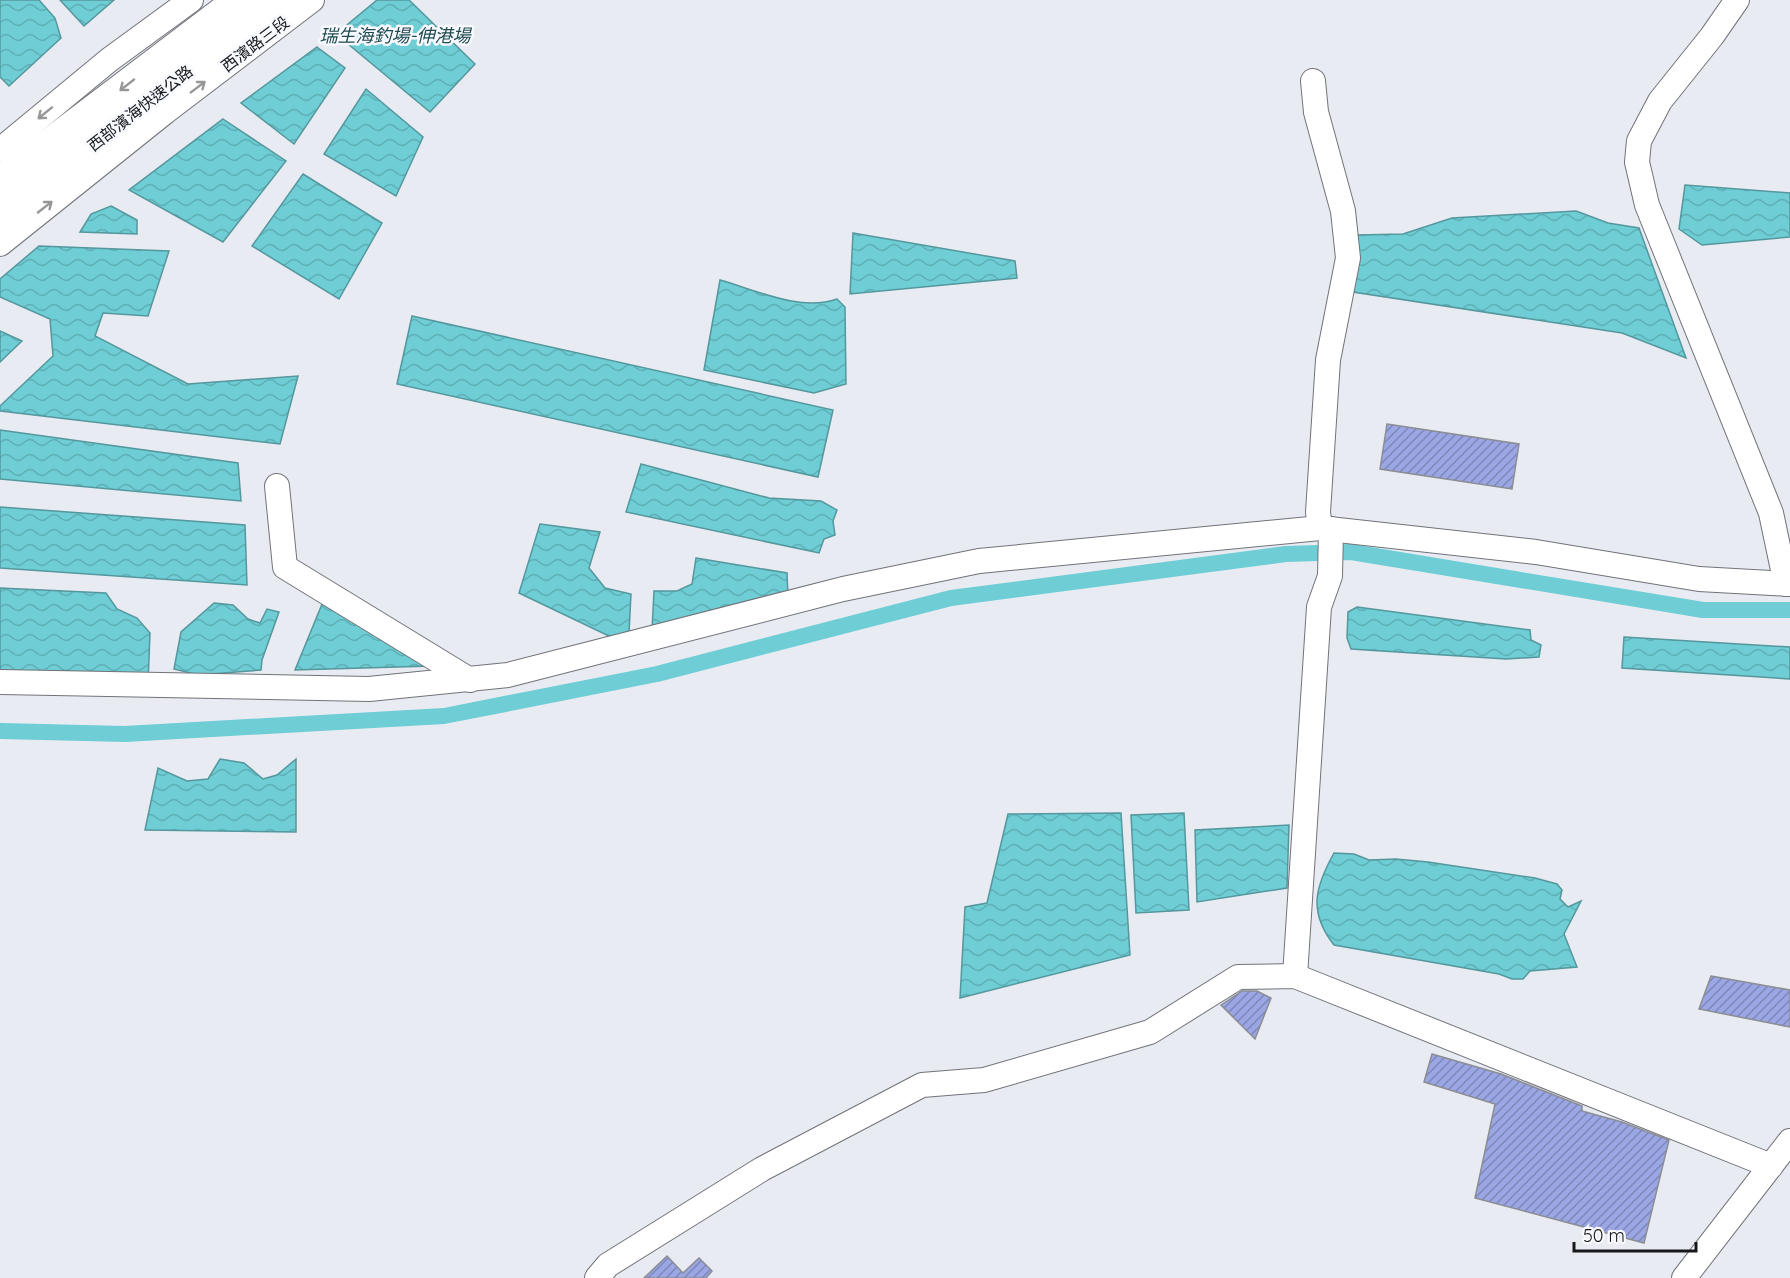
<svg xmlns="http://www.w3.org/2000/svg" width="1790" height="1278" viewBox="0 0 1790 1278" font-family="Quicksand,'Noto Sans TC',sans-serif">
<defs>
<pattern id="water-waves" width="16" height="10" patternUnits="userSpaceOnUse" patternTransform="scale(1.5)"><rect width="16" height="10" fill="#6ecdd5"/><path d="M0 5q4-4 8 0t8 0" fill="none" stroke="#5fafb6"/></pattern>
<pattern id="building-hatch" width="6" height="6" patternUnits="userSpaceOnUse" patternTransform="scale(1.5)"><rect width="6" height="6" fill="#9ba7e5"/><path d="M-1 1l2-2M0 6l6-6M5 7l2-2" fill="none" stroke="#7d87b9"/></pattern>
</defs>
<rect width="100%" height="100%" fill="#e9ebf2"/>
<!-- water -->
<g fill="url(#water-waves)" stroke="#54979d" stroke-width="1.5">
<polygon points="0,0 39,0 55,18 61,38 9,86 0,77"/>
<polygon points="60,0 114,0 84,26"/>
<polygon points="377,0 409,0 475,64 430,112 336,34"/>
<polygon points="317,47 345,68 294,144 241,103"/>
<polygon points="366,89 423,137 396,196 324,154"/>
<polygon points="223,119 286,161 223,242 129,190"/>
<polygon points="303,174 382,223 339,299 252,246"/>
<polygon points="1685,185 1790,193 1790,237 1702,245 1679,229"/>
<polygon points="111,206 137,220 137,234 80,232 91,214"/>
<polygon points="1576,211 1608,223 1639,228 1686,358 1622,333 1353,292 1358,235 1403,234 1452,218"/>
<polygon points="853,233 1015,261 1017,278 850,294"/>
<polygon points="39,246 169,251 148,316 103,313 95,336 188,384 298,376 280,444 0,411 0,406 53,356 50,319 0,297 0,279"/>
<path d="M720 280C756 290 800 312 837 299L845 307 846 384 814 393 704 370Z"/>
<polygon points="412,316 833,410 818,477 397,384"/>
<polygon points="0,331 22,341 0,362"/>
<polygon points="0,430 238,463 241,501 0,479"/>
<polygon points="641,464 769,498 821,501 837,510 833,521 835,535 824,539 819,553 626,512"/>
<polygon points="0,507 245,525 247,585 0,568"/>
<polygon points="540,524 600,532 589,568 605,588 631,594 629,633 617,640 519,593"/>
<polygon points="696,558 787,573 788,597 652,630 654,591 677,591 692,584"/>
<polygon points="329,587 465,665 295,670"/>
<polygon points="0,588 106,593 117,609 137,618 150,633 148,684 0,681"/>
<polygon points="214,603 233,605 248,619 260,623 267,609 279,612 262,660 261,670 198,675 174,669 181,632"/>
<polygon points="1357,607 1530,630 1531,640 1541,645 1539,657 1506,659 1351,649 1347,638 1348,612"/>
<polygon points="1624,637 1790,647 1790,679 1622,668"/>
<polygon points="220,759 244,763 263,779 277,775 296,759 296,832 145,830 158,768 187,781 208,779"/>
<polygon points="1121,813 1130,955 960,998 965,907 987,903 1008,814"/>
<polygon points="1184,813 1189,910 1136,913 1131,815"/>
<polygon points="1289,825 1287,888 1197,902 1195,830"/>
<path d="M1334 853 1354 854 1369 860 1396 859 1428 862 1535 878 1557 884 1562 890 1560 899 1568 907 1581 901 1564 934 1577 967 1530 971 1523 979H1512L1499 974 1334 945C1308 912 1315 887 1334 853Z"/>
</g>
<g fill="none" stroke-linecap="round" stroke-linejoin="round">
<!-- canal -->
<polyline stroke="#6ecdd5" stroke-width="16" points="0,731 125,734 444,716 657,674 951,598 1286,554 1351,552 1703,610 1790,610"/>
</g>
<!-- building -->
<g fill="url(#building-hatch)" stroke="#8b8d93" stroke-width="1.5">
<polygon points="1387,424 1519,444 1512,489 1380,469"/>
<polygon points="1711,976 1790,990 1790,1027 1699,1009"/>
<polygon points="1242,991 1257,991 1271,998 1255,1039 1221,1005"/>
<polygon points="1432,1054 1501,1074 1582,1106 1582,1111 1622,1122 1669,1140 1644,1243 1475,1198 1495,1104 1424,1082"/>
<polygon points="667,1256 683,1273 699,1258 712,1271 706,1278 644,1278"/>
</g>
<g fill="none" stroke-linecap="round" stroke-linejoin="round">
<!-- minor casing -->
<g stroke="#717379" stroke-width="26">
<g id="minor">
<polyline points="1737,0 1712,36 1660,101 1639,141 1637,162 1647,205 1771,513 1786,584"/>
<polyline points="1313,81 1316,112 1343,211 1348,258 1328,360 1318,512 1320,528"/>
<polyline points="0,150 109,60 191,0"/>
<polyline points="0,244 165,112 312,0"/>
<polyline points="277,486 285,567 470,680"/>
<polyline points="0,682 369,689 508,675 843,589 979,561 1320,528 1536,552 1699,579 1790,584"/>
<polyline points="1295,976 1319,607 1330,576 1331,529"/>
<polyline points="597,1278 608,1265 762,1169 922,1085 984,1080 1150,1032 1238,977 1295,976 1771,1166"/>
<polyline points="1684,1278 1790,1141"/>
</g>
</g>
<!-- highway casing -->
<g stroke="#717379" stroke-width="35">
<g id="highway">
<polyline points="0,183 241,0"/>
<polyline points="0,220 136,109 284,0"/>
</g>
</g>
<!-- minor -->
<use href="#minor" stroke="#fff" stroke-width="24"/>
<!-- highway -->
<use href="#highway" stroke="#fff" stroke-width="33"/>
</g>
<!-- one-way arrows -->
<defs><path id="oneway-shaft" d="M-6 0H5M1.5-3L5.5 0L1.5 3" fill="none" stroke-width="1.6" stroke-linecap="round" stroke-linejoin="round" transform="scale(1.5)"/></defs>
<g stroke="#979798">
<use href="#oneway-shaft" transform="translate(127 85) rotate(142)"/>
<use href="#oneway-shaft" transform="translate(198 87) rotate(-37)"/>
<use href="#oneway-shaft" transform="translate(45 113) rotate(141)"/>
<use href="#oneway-shaft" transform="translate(45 207) rotate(-38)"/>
</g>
<g text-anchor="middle" stroke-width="5" stroke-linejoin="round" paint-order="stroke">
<!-- street labels -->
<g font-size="16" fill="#18181b" stroke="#f7f9fe">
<text transform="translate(255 44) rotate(-37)" y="6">西濱路三段</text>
<text transform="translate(140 108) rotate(-38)" y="6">西部濱海快速公路</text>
</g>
<!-- water labels -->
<g font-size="18" font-style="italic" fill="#1f4a4e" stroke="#f7f9fe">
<text x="395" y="42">瑞生海釣場-伸港場</text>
</g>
</g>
<!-- scale -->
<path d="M1574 1242v9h122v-9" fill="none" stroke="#18181b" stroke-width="3"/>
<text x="1583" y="1242" font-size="18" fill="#18181b" stroke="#f7f9fe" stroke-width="4.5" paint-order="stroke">50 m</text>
</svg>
